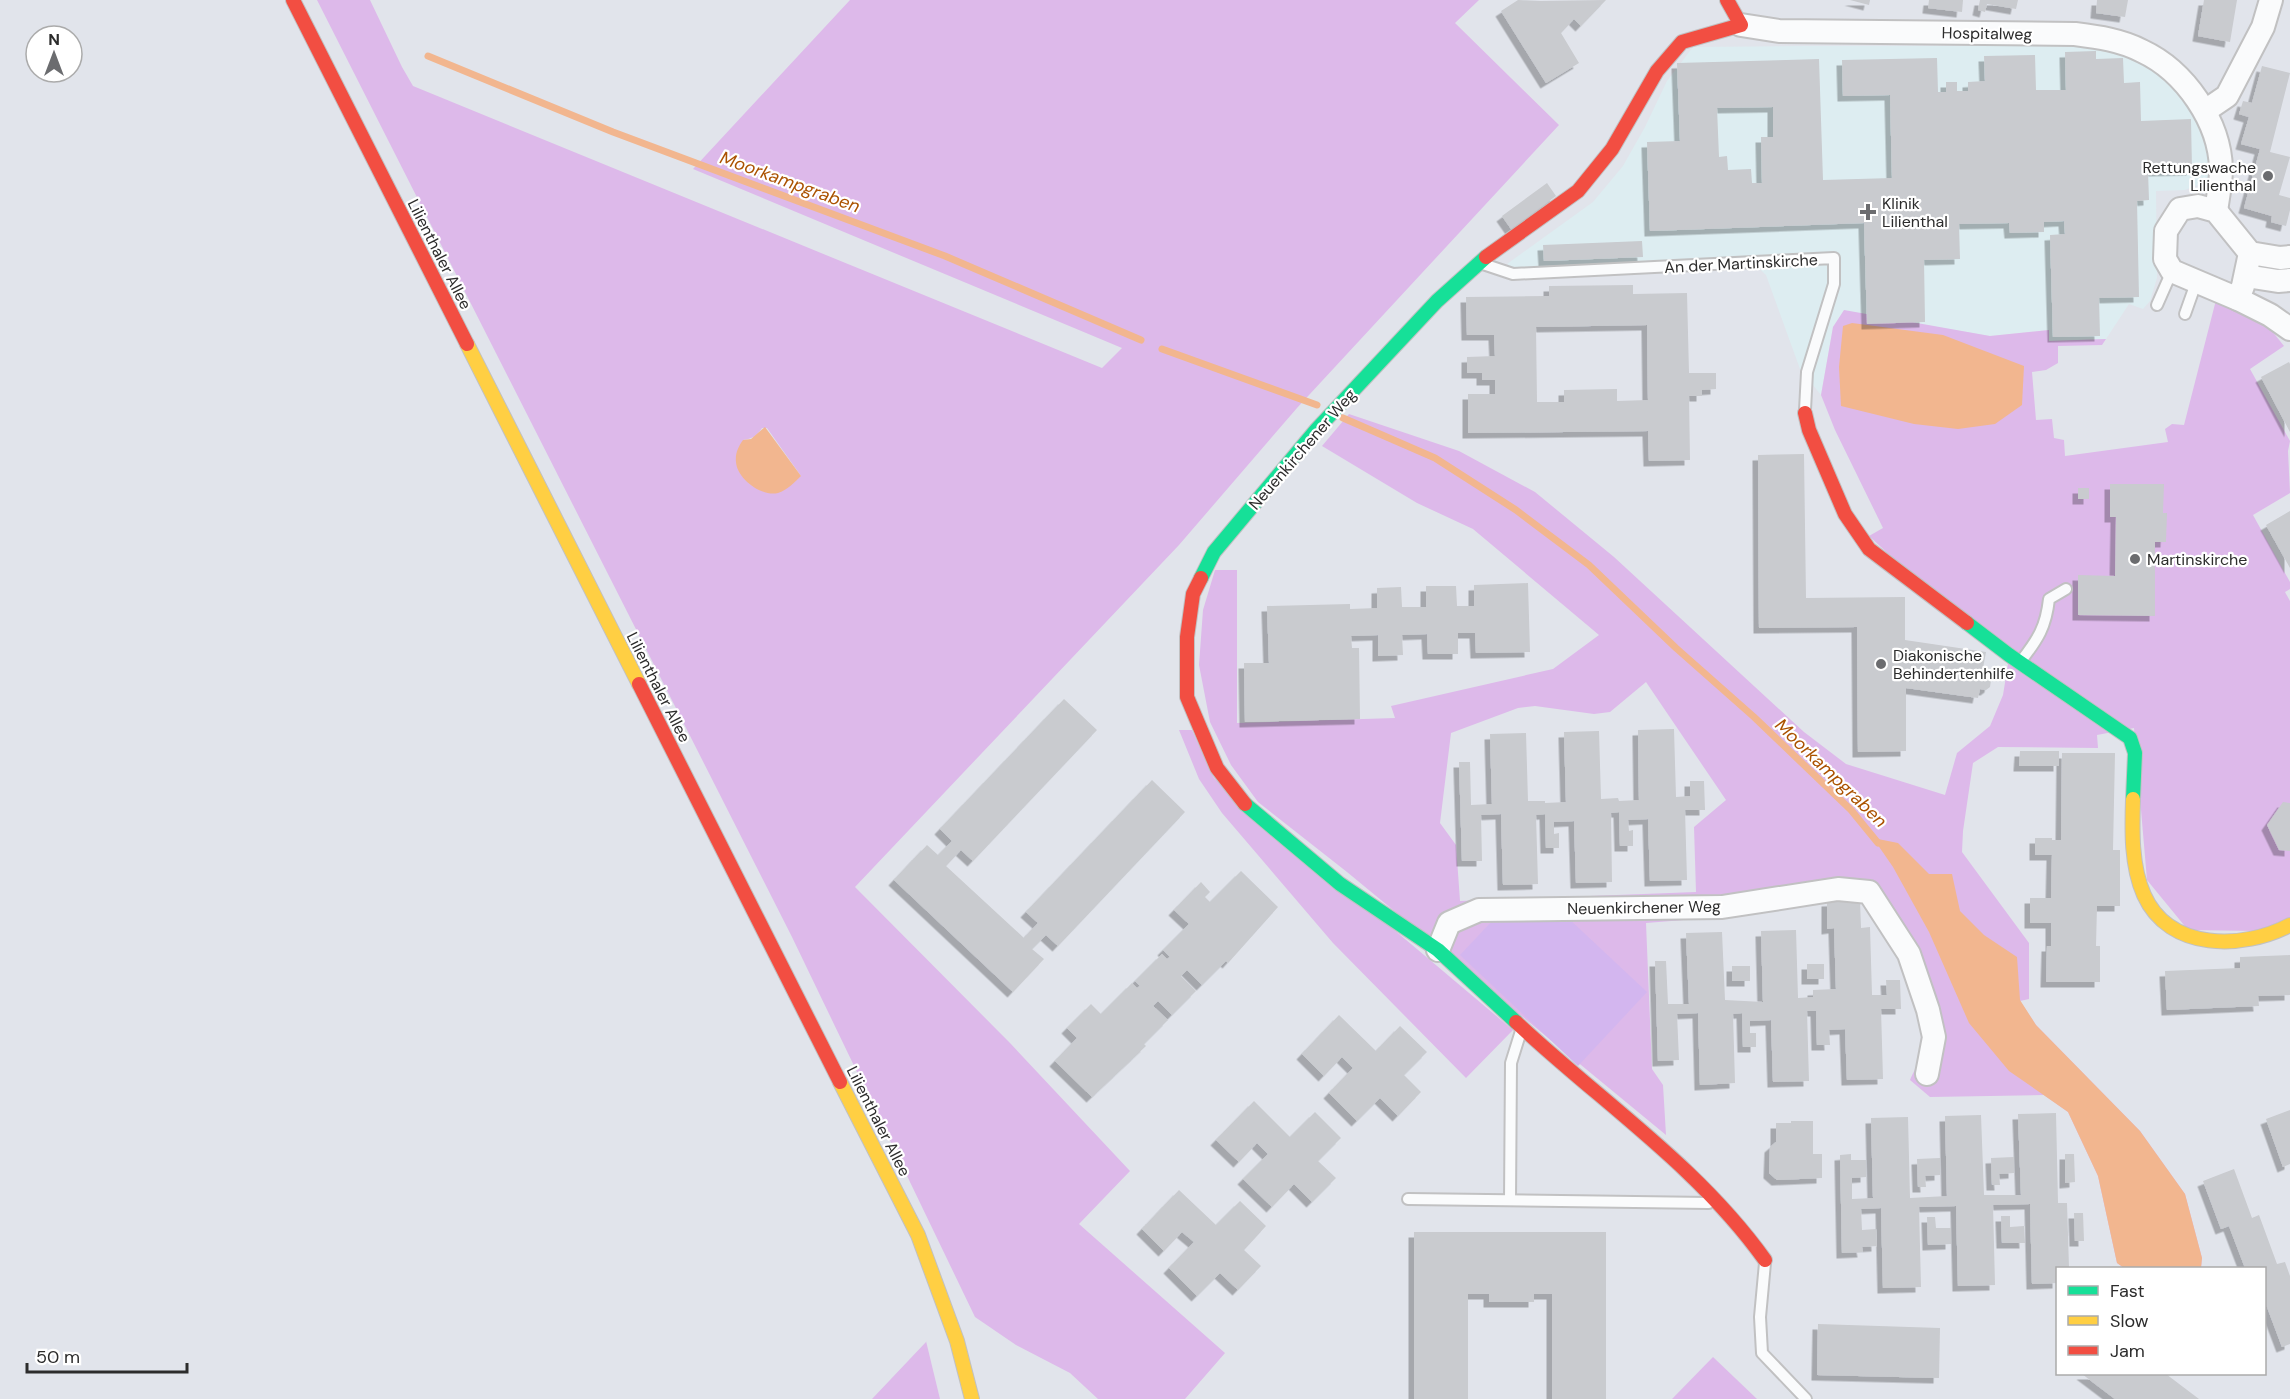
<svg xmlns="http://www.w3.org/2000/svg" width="2290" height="1399" viewBox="0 0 2290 1399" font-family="'DM Sans',sans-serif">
<defs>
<filter id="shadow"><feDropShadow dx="-5.5" dy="5.5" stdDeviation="0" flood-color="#0004"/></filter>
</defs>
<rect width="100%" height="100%" fill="#e1e4eb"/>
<!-- medical -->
<polygon fill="#ddedf1" points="1806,46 2102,46 2135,58 2163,75 2191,104 2205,128 2213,163 2208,181 2185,190 2156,191 2157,278 2150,301 2143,309 2129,304 2106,339 2049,341 2048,330 1990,336 1844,311 1833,327 1821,395 1800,369 1766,275 1750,260 1518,270 1507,264 1593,202 1623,166 1645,127 1667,81 1693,47"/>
<!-- green -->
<g fill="#ddb9ea" fill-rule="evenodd">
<path d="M317 0H370L402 67 413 86 1102 368 1122 348 693 169 850 0H1479L1455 23 1559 125 1297 408 1179 545 855 887 1010 1043 1130 1171 1079 1224 1225 1353 1185 1399H1098L1070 1373 1016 1345 975 1317 792 937ZM762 428H767L801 476 743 440C752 439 757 436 762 428Z"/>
<path d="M2216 300 2268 326 2284 346 2250 369 2290 441 2288 451 2290 493 2253 515 2290 582V589L2285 592 2290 601V917L2258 931 2188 930 2147 880 2134 728 2097 735 2098 748 1998 747 1973 763 1963 831 1962 852 2029 943V999L2020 1001 2036 1025 2140 1131 2185 1194 2202 1258 2201 1268H2124L2117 1263 2098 1176 2068 1112 2044 1095 1930 1097 1910 1080C1914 1070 1921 1060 1924 1050 1934 1012 1886 932 1866 898L1803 903 1747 915 1646 923 1652 1069 1663 1085 1666 1135 1347 872 1258 802 1231 765 1210 722 1199 665 1203 610 1215 570H1237V723L1395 718 1391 706 1553 669 1599 635 1473 529 1417 503 1322 446 1349 414 1459 451 1535 492 1614 557 1804 732 1846 764 1945 795 1957 753 1990 726 2003 695 2008 664 1869 536 1883 528 1835 430 1821 395 1833 327 1844 310 1990 336 2049 330V341L2106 339 2102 345 2058 346V363L2046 370 2032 372 2036 420 2052 419 2054 438 2064 440 2065 456 2168 442 2165 429 2172 424 2184 425ZM1646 682 1726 800 1694 827 1696 892 1460 901 1456 845 1440 823 1451 733 1518 708 1535 706 1594 714 1610 712Z"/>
<polygon points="1179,730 1192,730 1214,778 1513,1030 1466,1078 1333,943 1222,813 1199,779"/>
<polygon points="926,1341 940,1399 872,1399 926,1342"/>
<polygon points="1713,1357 1757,1399 1672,1399"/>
</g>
<!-- pitch -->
<polygon fill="#d3b6ef" points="1567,917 1647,992 1578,1066 1460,955 1495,918"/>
<!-- water -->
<g fill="#f2b68f">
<polygon points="1852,323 1943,335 2024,366 2022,405 1995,424 1958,429 1914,424 1841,406 1839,367 1843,326"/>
<path d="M765 427 801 476C795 482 787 490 778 493 762 497 737 479 736 462 735 454 738 447 743 440L751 439Z"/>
<polygon points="1873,838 1898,843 1929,874 1952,874 1960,911 1984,935 2017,957 2020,1000 2036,1025 2140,1131 2185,1194 2202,1258 2201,1268 2124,1268 2117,1263 2098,1176 2068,1112 2009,1071 1969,1023 1929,932 1893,867"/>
</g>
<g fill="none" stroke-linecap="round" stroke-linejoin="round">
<!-- stream -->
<g stroke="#f2b68f" stroke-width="7">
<polyline points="428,56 613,132 945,256 1141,340"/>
<polyline points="1162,349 1317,405"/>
<polyline points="1343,418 1435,458 1516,510 1589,565 1676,648 1754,717 1851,810 1878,843"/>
</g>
</g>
<!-- building -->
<g fill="#c9cbcf" fill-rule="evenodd" filter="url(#shadow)">
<polygon points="1518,0 1541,1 1606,0 1581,26 1574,19 1561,33 1579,63 1546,83 1501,11"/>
<polygon points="1850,0 1870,0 1869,5"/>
<polygon points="1929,0 1963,0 1962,12 1928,8"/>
<polygon points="1980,0 2018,0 2016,9 1987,4 1985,12 1978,10"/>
<polygon points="2097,0 2128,0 2125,17 2096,13"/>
<polygon points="2204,0 2237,0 2230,42 2198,36"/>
<path d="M2096 51V59L2123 58 2124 83 2140 82 2141 121 2191 119 2192 170 2148 171 2149 200 2137 201 2139 297 2099 298 2100 336 2053 337 2050 235 2065 234 2064 221 2044 222V232L2010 233 2009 223 1959 224 1960 259 1924 260 1925 322 1867 324 1864 223 1650 231 1647 142 1680 141 1677 63 1819 59 1823 180 1892 178 1890 95 1843 96 1842 60 1937 58 1938 92H1946V82H1957V91H1968V82L1985 81 1984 56 2035 55 2036 90H2066L2065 52ZM1773 107V137H1761L1762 183H1752L1751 169 1728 170 1727 156 1719 157 1717 108Z"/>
<polygon points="2262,66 2290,73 2270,152 2290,157 2279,195 2290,198 2290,210 2286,226 2271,222 2272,216 2244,208 2260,149 2241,144 2249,117 2239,114 2243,101 2252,103"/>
<polygon points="1547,183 1556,196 1511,229 1502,216"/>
<polygon points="1642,241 1643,257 1544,261 1543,245"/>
<path d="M1633 285V294L1687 293 1689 373H1716V389L1702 390V396H1689L1690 460 1649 461 1648 431 1468 433V394H1495V380H1482V373H1467V357L1495 356 1494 335H1467L1466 297 1549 296V286ZM1647 325 1648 400 1617 401V389L1564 390V402H1537L1536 327Z"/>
<polygon points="2289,362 2290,364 2290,432 2261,377"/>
<polygon points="1804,454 1806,598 1905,597 1905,640 1986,652 1983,668 1990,669 1992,674 1990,687 1986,690 1980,689 1978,698 1906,688 1906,751 1858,752 1857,627 1759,628 1758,455"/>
<polygon points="2110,484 2164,484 2163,513 2167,513 2166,542 2155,542 2155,616 2078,615 2078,575 2115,576 2116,517 2110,517"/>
<rect x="2078" y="488" width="11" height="11"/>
<polygon points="2290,511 2290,568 2266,525"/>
<polygon points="1528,583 1530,652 1476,653 1475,633 1458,633 1458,654 1428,654 1427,634 1402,635 1403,655 1378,656 1378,635 1351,636 1352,648 1359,648 1360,719 1245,722 1244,663 1269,663 1267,606 1350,604 1350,609 1377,608 1377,588 1401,587 1402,607 1426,607 1426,586 1456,586 1457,606 1474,606 1474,585"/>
<polygon points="1064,699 1097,730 973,861 961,850 946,866 1024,938 1038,923 1026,912 1152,780 1185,812 1058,946 1046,935 1032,949 1044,959 1013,992 894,880 927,845 938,855 952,841 940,829"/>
<polygon points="1674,729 1676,797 1690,796 1690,781 1704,781 1705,810 1685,810 1687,880 1650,881 1648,819 1628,820 1629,831 1633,830 1633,846 1620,846 1619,812 1611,813 1612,882 1576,883 1574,821 1554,822 1554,834 1559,833 1559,848 1546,848 1545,814 1536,815 1538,884 1503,885 1501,814 1481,815 1482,861 1462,861 1459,762 1470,762 1471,805 1492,804 1490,734 1526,733 1528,801 1545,801 1545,803 1566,802 1564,732 1599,731 1601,799 1618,798 1619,801 1639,800 1638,730"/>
<polygon points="2020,751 2059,751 2059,766 2019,766"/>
<polygon points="2062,753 2115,753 2113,850 2120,850 2120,906 2097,906 2096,946 2100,946 2100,982 2046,982 2047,946 2051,946 2051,923 2030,923 2030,898 2051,898 2052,855 2035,855 2035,838 2052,838 2052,840 2061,840"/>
<polygon points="2283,802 2290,803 2290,851 2279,850 2267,825"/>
<polygon points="1241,871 1278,907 1228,963 1226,961 1202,985 1187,970 1181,976 1196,991 1172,1015 1158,1001 1153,1006 1168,1020 1144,1044 1146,1046 1092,1097 1055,1061 1077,1038 1067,1028 1091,1004 1101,1014 1132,983 1137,988 1140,986 1135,981 1162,954 1167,959 1170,957 1163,950 1189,924 1174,910 1201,882 1210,892 1205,897 1210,902"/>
<polygon points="1860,900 1861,928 1870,927 1872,995 1887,995 1886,980 1900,980 1901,1009 1881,1009 1883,1079 1847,1080 1845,1029 1829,1030 1830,1045 1817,1045 1816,1011 1807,1011 1809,1081 1773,1082 1771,1020 1750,1021 1750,1033 1756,1033 1756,1047 1743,1047 1742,1013 1733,1014 1735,1083 1700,1085 1698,1013 1677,1014 1679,1060 1658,1061 1655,961 1666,961 1668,1004 1689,1004 1686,933 1722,932 1725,1000 1763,1002 1761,931 1796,930 1798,998 1813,997 1813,990 1836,989 1834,928 1827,929 1827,901"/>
<polygon points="2290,955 2290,995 2258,996 2259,1006 2167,1010 2165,971 2240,968 2240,957"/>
<rect x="1807" y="964" width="17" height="15"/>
<rect x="1732" y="966" width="18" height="15"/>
<polygon points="1339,1015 1376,1051 1400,1026 1427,1052 1404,1075 1421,1092 1398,1116 1380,1098 1357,1121 1329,1093 1353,1068 1342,1057 1324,1076 1302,1054"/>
<polygon points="1254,1101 1290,1137 1315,1112 1341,1138 1318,1161 1336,1178 1312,1202 1294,1184 1272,1207 1243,1179 1268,1154 1257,1143 1239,1162 1216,1140"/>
<polygon points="2290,1110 2290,1164 2283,1167 2266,1119"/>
<polygon points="2056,1113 2058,1203 2067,1203 2069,1268 2058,1268 2058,1283 2032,1284 2030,1204 1993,1205 1995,1285 1958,1286 1956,1206 1919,1207 1921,1287 1883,1288 1881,1208 1861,1209 1862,1230 1876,1229 1877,1246 1862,1247 1863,1252 1842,1253 1840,1155 1851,1154 1851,1160 1866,1160 1866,1177 1852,1178 1852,1199 1873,1198 1871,1118 1908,1117 1910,1198 1947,1196 1945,1116 1981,1115 1984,1195 2021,1195 2018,1114"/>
<polygon points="1791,1121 1813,1121 1813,1154 1822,1154 1822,1178 1777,1180 1769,1173 1770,1147 1776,1142 1776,1123 1791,1123"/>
<polygon points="2065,1154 2074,1154 2075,1182 2065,1183"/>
<polygon points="2014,1157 2014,1173 1999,1174 2000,1185 1992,1185 1991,1158"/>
<polygon points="1940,1158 1940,1175 1925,1176 1926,1187 1918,1187 1917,1159"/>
<polygon points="2234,1169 2252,1218 2259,1215 2277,1264 2285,1262 2290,1276 2290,1344 2282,1347 2264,1299 2264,1268 2245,1268 2229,1226 2221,1229 2203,1181"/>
<polygon points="1179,1190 1216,1225 1240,1201 1266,1226 1244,1250 1261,1266 1238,1290 1220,1273 1197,1296 1169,1268 1194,1242 1182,1232 1164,1251 1142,1229"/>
<polygon points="2074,1213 2083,1213 2084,1241 2075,1241"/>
<polygon points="2001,1216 2010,1216 2010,1227 2024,1226 2025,1243 2002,1243"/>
<polygon points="1927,1217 1935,1217 1936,1228 1951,1228 1951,1244 1928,1245"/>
<polygon points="1414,1232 1606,1232 1606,1399 1552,1399 1552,1294 1534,1294 1534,1302 1489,1302 1489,1294 1468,1294 1468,1399 1414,1399"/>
<polygon points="1818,1324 1940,1328 1939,1378 1817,1375"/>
<polygon points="2082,1374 2166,1374 2199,1399 2115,1399"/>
</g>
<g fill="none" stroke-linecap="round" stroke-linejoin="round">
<!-- lane casing -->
<g stroke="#c1c1c2" stroke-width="14">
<g id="lane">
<polyline points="1483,264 1513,274 1834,258 1834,284 1807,372 1805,410"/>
<polyline points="2157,305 2172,271"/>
<polyline points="2185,314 2196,283"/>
<path d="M2021 661C2038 639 2046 627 2049 599L2066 589"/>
<polyline points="1408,1199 1709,1203"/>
<polyline points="1510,1200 1511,1063 1521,1031"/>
<polyline points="1765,1263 1760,1317 1762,1353 1806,1399"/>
</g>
</g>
<!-- street casing -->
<g stroke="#c1c1c2" stroke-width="26">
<g id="street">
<path d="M1741 25 1779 31 2075 34C2098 37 2121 40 2142 51 2185 71 2220 122 2221 169 2221 183 2218 197 2216 211"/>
<polyline points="2205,111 2227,96 2263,27 2271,0"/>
<polyline points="2250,253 2243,286 2238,299 2172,271 2165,259 2166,231 2180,209 2198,206 2216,211 2250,253 2280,258 2290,257"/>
<polyline points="2246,276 2278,281 2290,280"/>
<polyline points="2238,299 2270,315 2290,329"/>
<polyline points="1438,950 1449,923 1479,910 1722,907 1838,889 1869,892 1909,954 1928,1010 1934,1037 1927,1074"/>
</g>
</g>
<!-- fast casing -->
<g stroke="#c1c1c2" stroke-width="16">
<g id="fast">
<polyline points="1201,578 1214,552 1317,429 1437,301 1486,257"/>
<polyline points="1967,623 2009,655 2130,738 2135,753 2133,799"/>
<polyline points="1245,804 1340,884 1438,950 1516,1022"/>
</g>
</g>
<!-- slow casing -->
<g stroke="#c1c1c2" stroke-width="16">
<g id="slow">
<polyline points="467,344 639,684"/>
<path d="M2133 799C2132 830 2131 866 2144 895 2169 951 2243 950 2290 925"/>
<polyline points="840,1082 918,1235 957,1341 972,1399"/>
</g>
</g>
<!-- jam casing -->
<g stroke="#c1c1c2" stroke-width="16">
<g id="jam">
<polyline points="293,0 467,344"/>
<polyline points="1486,257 1578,191 1612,149 1657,71 1682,42 1741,25 1727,0"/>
<polyline points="1805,413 1809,430 1845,514 1869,549 1967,623"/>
<polyline points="1201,578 1193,594 1187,637 1187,697 1217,768 1245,804"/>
<polyline points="639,684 840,1082"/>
<path d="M1516 1022C1600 1101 1697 1165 1765 1260"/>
</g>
</g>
<!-- lane -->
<use href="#lane" stroke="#fafbfc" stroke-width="10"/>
<!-- street -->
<use href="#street" stroke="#fafbfc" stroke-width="22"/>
<!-- fast -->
<use href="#fast" stroke="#16e098" stroke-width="14"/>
<!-- slow -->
<use href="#slow" stroke="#ffcf43" stroke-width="14"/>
<!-- jam -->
<use href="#jam" stroke="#f24e42" stroke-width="14"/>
</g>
<!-- markers -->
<g fill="#6b6c6f" stroke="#fff" stroke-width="2">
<circle cx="2268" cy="176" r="6"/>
<path d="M1865 203h6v6h6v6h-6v6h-6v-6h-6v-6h6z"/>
<circle cx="2135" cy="559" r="6"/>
<circle cx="1881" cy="664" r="6"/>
</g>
<g text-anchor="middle" stroke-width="4.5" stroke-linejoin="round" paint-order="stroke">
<!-- street labels -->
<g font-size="16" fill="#2c2c2c" stroke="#fff">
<text transform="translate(1987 33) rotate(1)" y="6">Hospitalweg</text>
<text transform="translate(440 254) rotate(63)" y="6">Lilienthaler Allee</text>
<text transform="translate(1741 263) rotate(-3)" y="6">An der Martinskirche</text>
<text transform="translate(1302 449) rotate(-49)" y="6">Neuenkirchener Weg</text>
<text transform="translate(659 687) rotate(63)" y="6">Lilienthaler Allee</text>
<text transform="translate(1644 907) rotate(-1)" y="6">Neuenkirchener Weg</text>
<text transform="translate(879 1121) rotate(63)" y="6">Lilienthaler Allee</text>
</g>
<!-- poi labels -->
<g font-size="16" fill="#2c2c2c" stroke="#fff" text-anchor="start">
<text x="2256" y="173" text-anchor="end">Rettungswache<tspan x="2256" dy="18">Lilienthal</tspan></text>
<text x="1882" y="209">Klinik<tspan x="1882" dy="18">Lilienthal</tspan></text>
<text x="2147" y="565">Martinskirche</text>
<text x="1893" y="661">Diakonische<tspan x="1893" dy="18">Behindertenhilfe</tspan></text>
</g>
<!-- water labels -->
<g font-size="18" font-style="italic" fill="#ab5200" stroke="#fff">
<text transform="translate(790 182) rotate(20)" y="6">Moorkampgraben</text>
<text transform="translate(1831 773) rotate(44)" y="6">Moorkampgraben</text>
</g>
</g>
<!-- legend -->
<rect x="2056" y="1267" width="210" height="108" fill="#ffffff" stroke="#ababab" stroke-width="1.5"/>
<rect x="2068" y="1286" width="30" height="9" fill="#16e098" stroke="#ababab" stroke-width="1.5"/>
<text x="2110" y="1297" font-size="18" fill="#2c2c2c">Fast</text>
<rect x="2068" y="1316" width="30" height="9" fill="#ffcf43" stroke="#ababab" stroke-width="1.5"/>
<text x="2110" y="1327" font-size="18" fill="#2c2c2c">Slow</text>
<rect x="2068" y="1346" width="30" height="9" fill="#f24e42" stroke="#ababab" stroke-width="1.5"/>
<text x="2110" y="1357" font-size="18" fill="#2c2c2c">Jam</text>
<!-- north arrow -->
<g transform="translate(54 54)"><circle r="28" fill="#ffffff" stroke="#ababab" stroke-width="1.5"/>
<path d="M0-4.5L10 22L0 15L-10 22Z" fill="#6b6c6f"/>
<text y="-9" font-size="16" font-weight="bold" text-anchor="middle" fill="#2c2c2c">N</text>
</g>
<!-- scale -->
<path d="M27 1363v9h160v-9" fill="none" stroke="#2c2c2c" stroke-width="3"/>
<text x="36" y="1363" font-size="18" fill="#2c2c2c" stroke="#ffffff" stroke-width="4.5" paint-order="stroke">50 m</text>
</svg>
